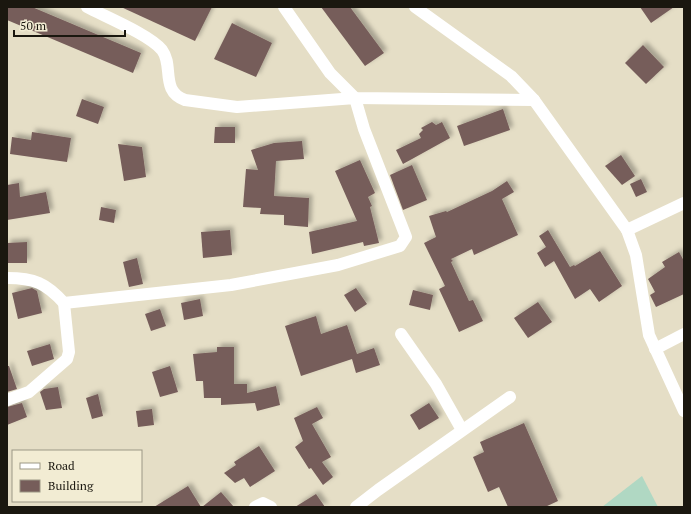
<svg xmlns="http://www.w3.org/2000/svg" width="691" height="514" viewBox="0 0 691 514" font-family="'PT Serif',serif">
<defs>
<filter id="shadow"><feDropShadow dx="3.5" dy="-3.5" stdDeviation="2" flood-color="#0004"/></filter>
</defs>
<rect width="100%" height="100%" fill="#e5dec6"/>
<!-- green -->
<polygon fill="#b0d8c3" points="642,476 658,507 602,507"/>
<!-- building -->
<g fill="#765d5a" filter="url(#shadow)">
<polygon points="7,7 32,7 141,53 133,73 7,20"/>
<polygon points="121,7 212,7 195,41"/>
<polygon points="321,7 350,7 384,53 365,66"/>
<polygon points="640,7 674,7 651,23"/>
<polygon points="232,23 272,43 256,77 214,59"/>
<polygon points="643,45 664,67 646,84 625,63"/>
<polygon points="82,99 104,107 98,124 76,116"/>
<polygon points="503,109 510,130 464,146 457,126"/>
<polygon points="432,122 436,125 442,122 450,138 403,164 396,150 421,138 419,134 423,130 421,128"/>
<polygon points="215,127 235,127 235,143 214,143"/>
<polygon points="32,132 71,138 67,162 10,154 12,137 31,140"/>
<polygon points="302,141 304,159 276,161 274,196 309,198 308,227 284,225 284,215 260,214 261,208 243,207 246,169 258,170 251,150 274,143"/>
<polygon points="118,144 142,147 146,177 124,181"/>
<polygon points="621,155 635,176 622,185 605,166"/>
<polygon points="360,160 375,193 368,197 372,206 370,207 379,243 364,246 363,242 312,254 309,232 357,221 335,171"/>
<polygon points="412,165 427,200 403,210 390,175"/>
<polygon points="641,179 647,192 636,197 630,184"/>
<polygon points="507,181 514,192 502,199 518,235 474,255 472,249 451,259 453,261 451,262 469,301 473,300 483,321 459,332 439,289 445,286 424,243 436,237 429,216 446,211 447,212 492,191"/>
<polygon points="19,183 20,197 46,192 50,213 7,220 7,185"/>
<polygon points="101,207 116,210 114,223 99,220"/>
<polygon points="230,230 232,255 203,258 201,232"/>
<polygon points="548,230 570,267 574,265 575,266 600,251 622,286 599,302 590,289 575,299 554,261 545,267 537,253 546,247 539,236"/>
<polygon points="27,242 27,263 7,263 7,243"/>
<polygon points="679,252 684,261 684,294 656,307 650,295 655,292 648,279 665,267 662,262"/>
<polygon points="137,258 143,284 129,287 123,262"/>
<polygon points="32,288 37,291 42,313 18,319 12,293"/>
<polygon points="356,288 367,304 355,312 344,295"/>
<polygon points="413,290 433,295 430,310 409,305"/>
<polygon points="200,299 203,316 184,320 181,303"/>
<polygon points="538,302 552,322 528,338 514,318"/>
<polygon points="160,309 166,326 151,331 145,314"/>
<polygon points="316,316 321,334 347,325 357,354 374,348 380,365 356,373 352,359 301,376 285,326"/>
<polygon points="50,344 54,359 32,366 27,351"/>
<polygon points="217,347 234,347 234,384 247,384 247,393 276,386 280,405 257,411 255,403 221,405 221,398 204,398 203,381 196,381 193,354 217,352"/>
<polygon points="7,366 9,366 17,389 7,392"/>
<polygon points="170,366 178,392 160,397 152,372"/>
<polygon points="58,387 62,408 46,410 40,392 44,389"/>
<polygon points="98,394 103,416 92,419 86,398"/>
<polygon points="22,403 27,417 7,425 7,407"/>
<polygon points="429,403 439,418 419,430 410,415"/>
<polygon points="317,407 323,418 312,424 331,457 322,462 333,477 323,485 311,468 309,469 295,447 303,441 294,418"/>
<polygon points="152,409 154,425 138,427 136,411"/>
<polygon points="524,423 558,501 545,507 508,507 499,487 488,492 473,457 484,452 480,442"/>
<polygon points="259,446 275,471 250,487 244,478 235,483 224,473 236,465 234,462"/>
<polygon points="188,486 201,507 154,507"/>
<polygon points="221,492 234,507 202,507"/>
<polygon points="316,494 325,507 295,507"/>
</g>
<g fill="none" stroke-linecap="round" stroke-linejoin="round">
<!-- minor -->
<g stroke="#fff" stroke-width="12">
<polyline points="284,7 330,73 355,98 534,100"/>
<polyline points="415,7 511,76 534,100 627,230 684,203"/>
<polyline points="627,230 636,255 649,335 684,411"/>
<path d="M7 278C34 278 46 283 64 303L231 285 338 265 400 246 406 237 364 129 355 98 237 107 185 100C160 91 174 66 162 50 150 35 106 17 87 7"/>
<polyline points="401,334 436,384 462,430"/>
<polyline points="655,349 684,334"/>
<polyline points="7,400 29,392 67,359 69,352 64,303"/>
<polyline points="255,507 263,503 271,507"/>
<polyline points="356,507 378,490 510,397"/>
</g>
</g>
<!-- border -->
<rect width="691" height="514" fill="none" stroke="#1a170f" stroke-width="16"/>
<!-- legend -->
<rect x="12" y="450" width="130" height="52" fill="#f2ecd3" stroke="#9c9785"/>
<rect x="20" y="463" width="20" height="6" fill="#ffffff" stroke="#9c9785"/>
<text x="48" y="470" font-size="12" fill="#1a170f">Road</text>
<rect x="20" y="480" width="20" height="12" fill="#765d5a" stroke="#9c9785"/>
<text x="48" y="490" font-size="12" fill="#1a170f">Building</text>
<!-- scale -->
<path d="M14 30v6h111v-6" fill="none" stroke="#1a170f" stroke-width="2"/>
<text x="20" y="30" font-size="12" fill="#1a170f" stroke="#f2ecd3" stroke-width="3" paint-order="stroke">50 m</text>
</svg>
